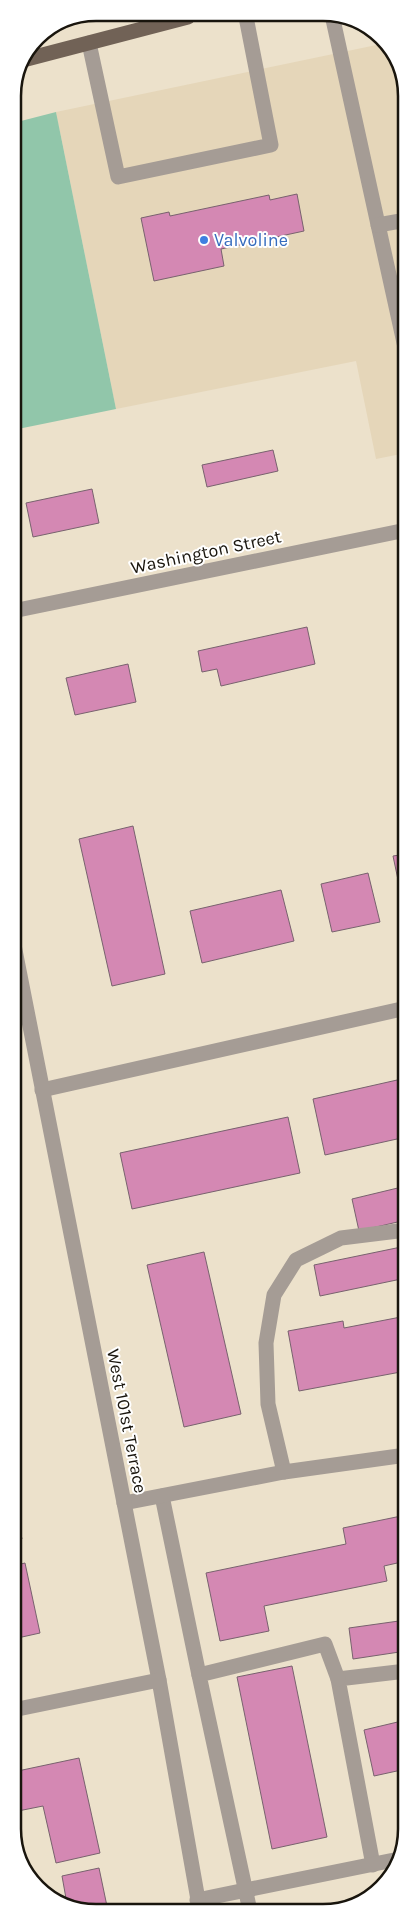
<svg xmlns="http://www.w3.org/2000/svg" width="419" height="1925" viewBox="0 0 419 1925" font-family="Karla,sans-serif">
<rect width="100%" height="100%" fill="#ece1cb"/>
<!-- built -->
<polygon fill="#e5d6b9" points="386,43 406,86 406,453 376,459 356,361 116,409 56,112"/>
<!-- green -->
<polygon fill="#91c6aa" points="56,112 116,409 13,430 13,126 21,121"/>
<!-- building -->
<g fill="#d488b3" stroke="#78626e">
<polygon points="406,104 406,139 398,105"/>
<polygon points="297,194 304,231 221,249 224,266 154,281 141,218 169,212 170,216 269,195 270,200"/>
<polygon points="273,450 278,471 207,487 202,465"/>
<polygon points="92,489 99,523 33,537 26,503"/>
<polygon points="307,627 315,664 221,686 217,669 202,672 198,651"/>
<polygon points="128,664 136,702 75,715 66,678"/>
<polygon points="133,826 165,974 112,986 79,839"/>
<polygon points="406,854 406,912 405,913 393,856"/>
<polygon points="368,873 380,922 332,932 321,884"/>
<polygon points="281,890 294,941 202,963 190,911"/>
<polygon points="406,1078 406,1137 325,1155 313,1099"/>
<polygon points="288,1117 300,1173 132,1209 120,1153"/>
<polygon points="406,1186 406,1220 359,1231 352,1199"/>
<polygon points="406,1246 406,1278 320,1296 314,1265"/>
<polygon points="204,1252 241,1414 184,1427 147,1265"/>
<polygon points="406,1316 406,1371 299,1391 288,1331 343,1321 344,1328"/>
<polygon points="13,1498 22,1539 13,1541"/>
<polygon points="406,1515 406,1561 384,1566 387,1581 264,1606 269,1631 220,1641 206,1573 346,1544 343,1528"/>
<polygon points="25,1563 40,1633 13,1639 13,1566"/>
<polygon points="406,1620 406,1651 353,1659 349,1628"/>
<polygon points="292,1666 327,1837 272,1849 237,1677"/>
<polygon points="406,1720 406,1769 374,1776 364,1730"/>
<polygon points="79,1758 100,1853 56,1863 43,1806 13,1812 13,1772"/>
<polygon points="99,1868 108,1911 80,1911 67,1904 62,1876"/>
</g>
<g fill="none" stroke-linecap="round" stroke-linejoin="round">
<!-- service -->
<g stroke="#a59c95" stroke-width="15">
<polyline points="332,15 406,352"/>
<polyline points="89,43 118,177 271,145 246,17"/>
<polyline points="378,225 406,220"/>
<polyline points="42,1090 406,1008"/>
<polyline points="284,1472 268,1404 266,1343 274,1295 296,1260 341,1238 406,1230"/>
<polyline points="162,1496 199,1675"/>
<polyline points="124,1503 284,1472 406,1455"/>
<polyline points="373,1865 338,1679 406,1671"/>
<polyline points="197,1900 394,1860"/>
<polyline points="250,1911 199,1675 325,1644 338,1679"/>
</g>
<!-- minor -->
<g stroke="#a59c95" stroke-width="15">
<polyline points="13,611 406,530"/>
<polyline points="13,940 159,1680 200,1911"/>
<polyline points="13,1710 159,1680"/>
</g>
<!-- primary -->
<polyline stroke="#716256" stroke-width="15" points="27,59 188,17"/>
</g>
<!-- markers -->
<circle fill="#3f7fe0" stroke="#fff" stroke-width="2" cx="204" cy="240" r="5"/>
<g text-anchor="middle" stroke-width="4" stroke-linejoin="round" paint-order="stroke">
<!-- shop labels -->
<g font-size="18" fill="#366cbe" stroke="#fff" text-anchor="start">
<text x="214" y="246">Valvoline</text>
</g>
<!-- street labels -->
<g font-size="18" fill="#19150d" stroke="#fff">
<text transform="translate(206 552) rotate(-12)" y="6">Washington Street</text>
<text transform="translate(127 1421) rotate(79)" y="6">West 101st Terrace</text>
</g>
</g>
<!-- crop -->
<path d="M0 0H419V1925H0ZM96 21H323A75 75 0 0 1 398 96V1829A75 75 0 0 1 323 1904H96A75 75 0 0 1 21 1829V96A75 75 0 0 1 96 21Z" fill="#fff" fill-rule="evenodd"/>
<path fill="none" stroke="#19150d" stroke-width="2.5" d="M96 21H323A75 75 0 0 1 398 96V1829A75 75 0 0 1 323 1904H96A75 75 0 0 1 21 1829V96A75 75 0 0 1 96 21Z"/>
</svg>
